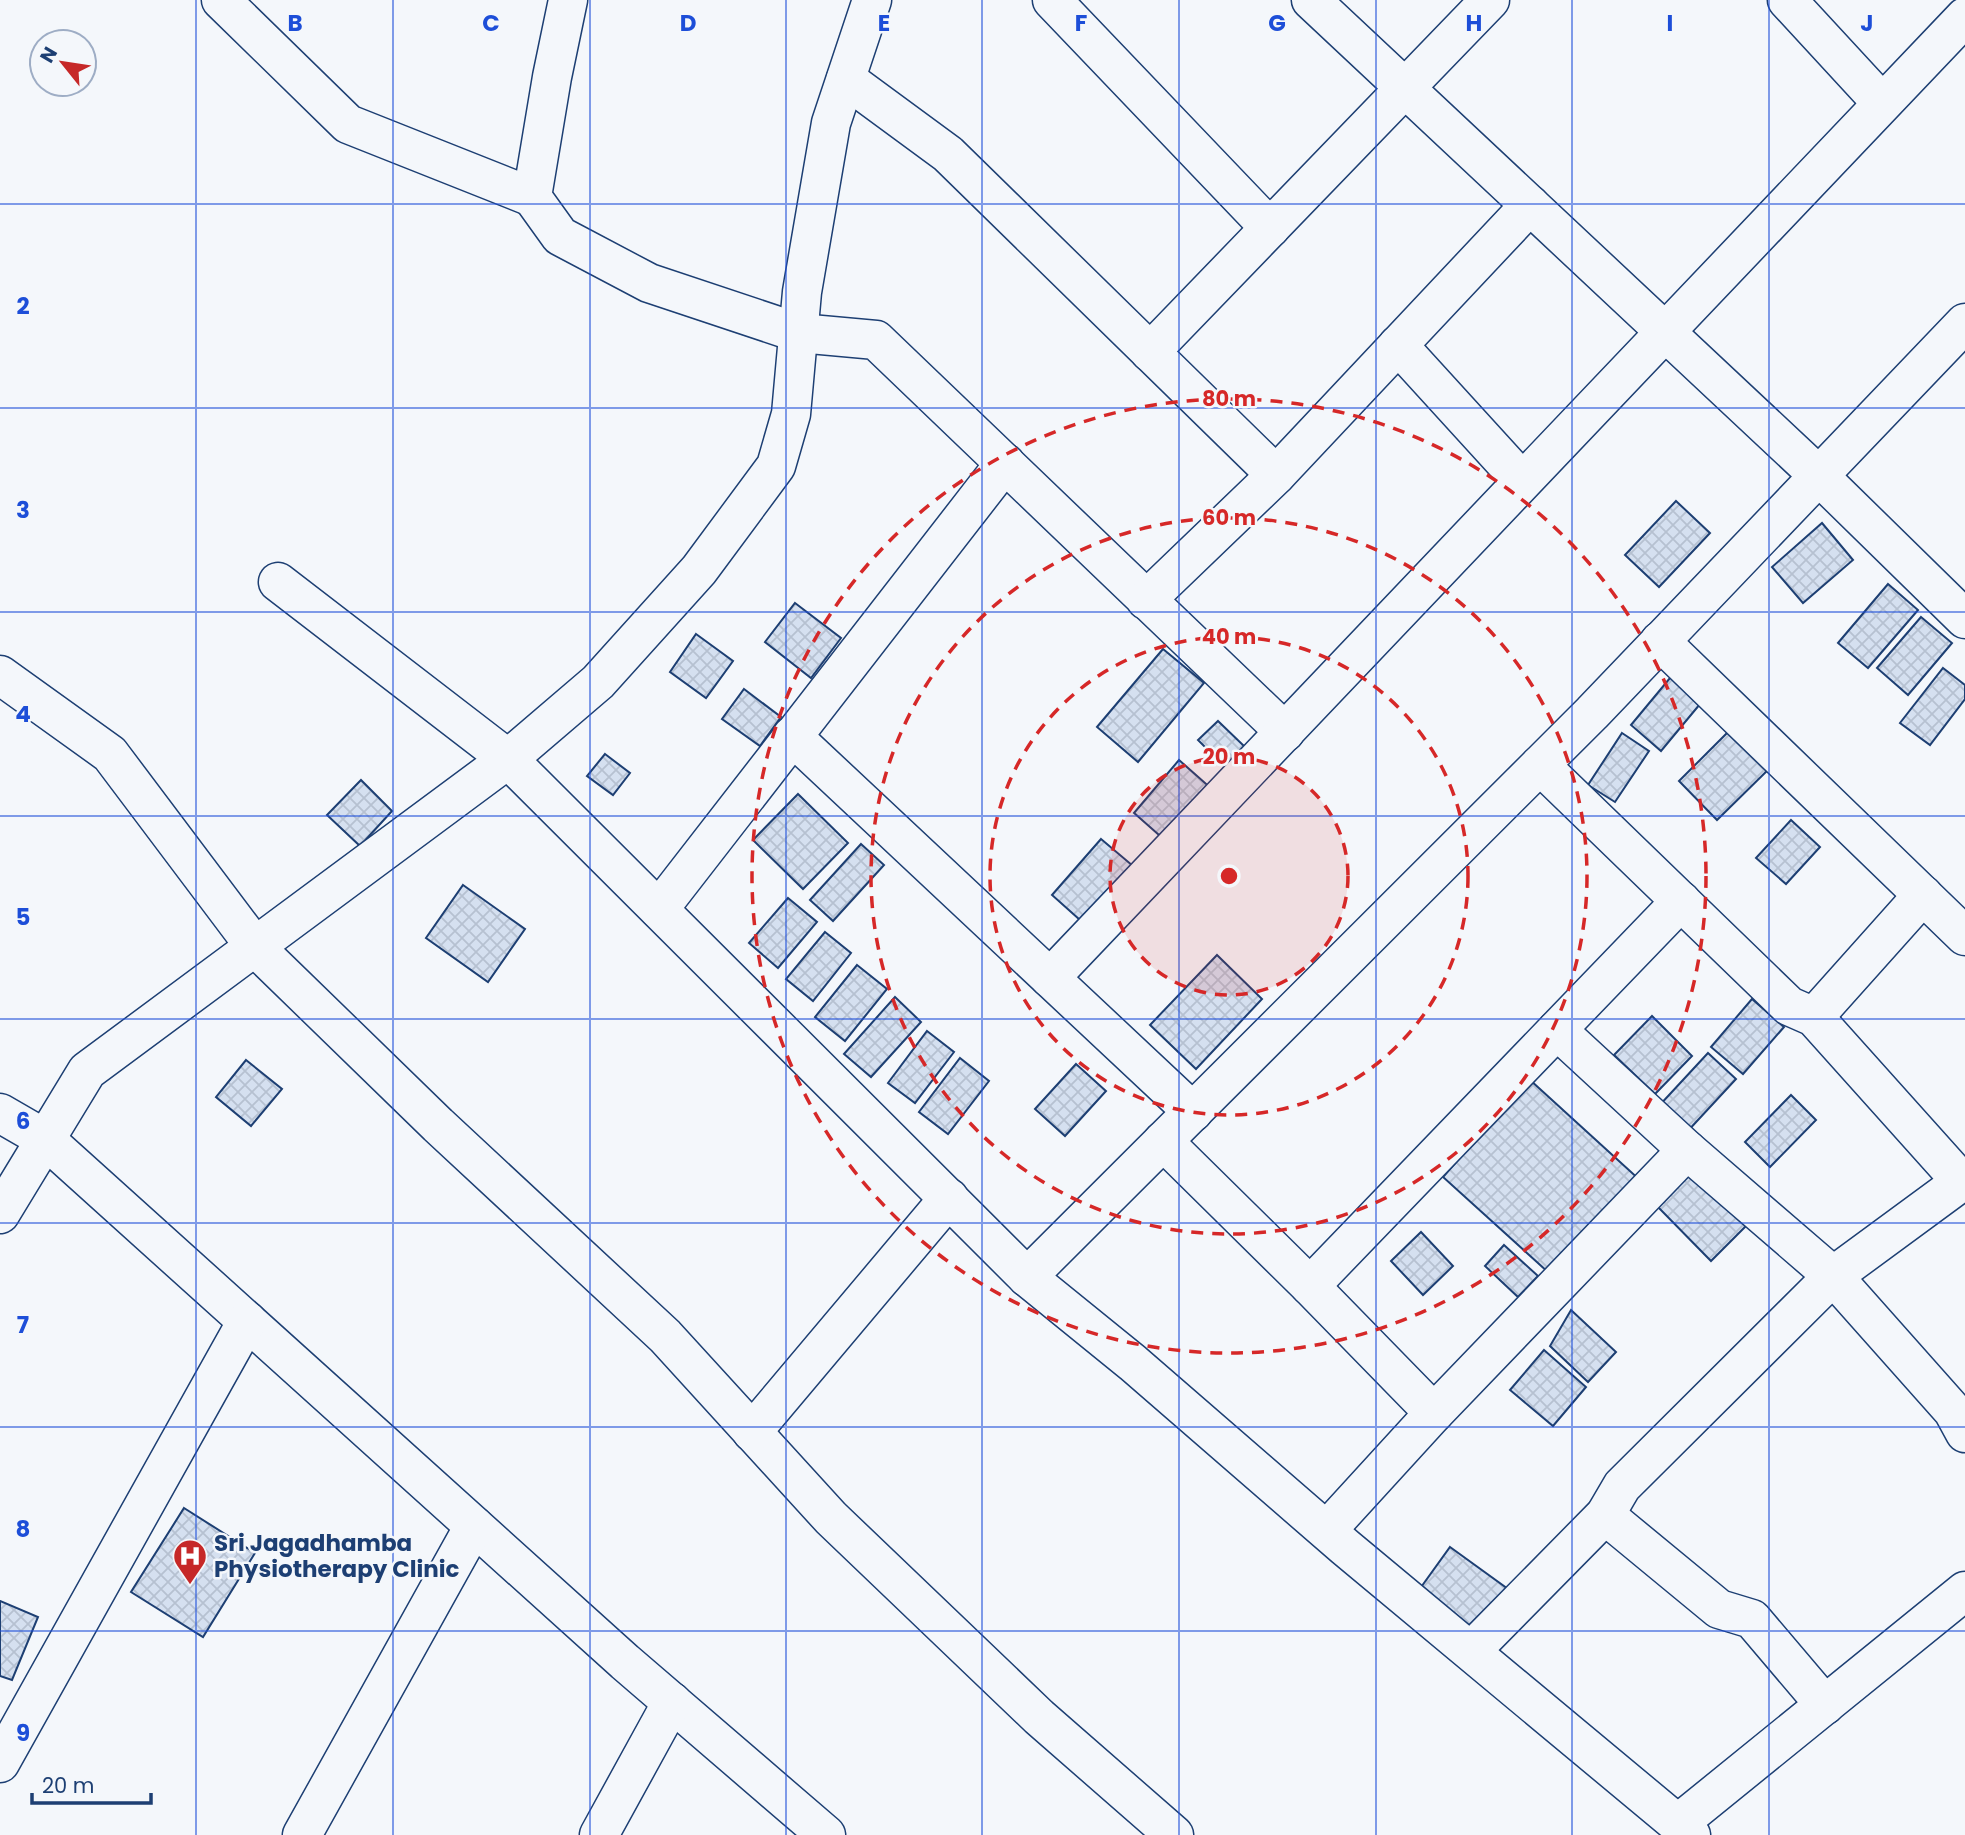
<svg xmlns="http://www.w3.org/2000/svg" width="1965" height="1835" viewBox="0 0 1965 1835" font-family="Poppins,sans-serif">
<defs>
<pattern id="building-cross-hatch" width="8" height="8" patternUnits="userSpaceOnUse" patternTransform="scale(1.75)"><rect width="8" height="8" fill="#d5e0f0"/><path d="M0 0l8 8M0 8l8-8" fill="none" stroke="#b6c1d1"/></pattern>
</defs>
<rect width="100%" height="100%" fill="#f4f7fb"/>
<!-- building -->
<g fill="url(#building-cross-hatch)" stroke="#1d3f73" stroke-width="2">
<polygon points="1676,501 1710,533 1659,587 1625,555"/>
<polygon points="1822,523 1853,560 1803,603 1772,567"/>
<polygon points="1888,584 1918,610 1868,668 1838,643"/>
<polygon points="795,603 841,638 811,678 765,642"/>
<polygon points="1921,617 1952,643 1908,695 1877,668"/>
<polygon points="696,634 733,661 706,698 670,672"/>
<polygon points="1163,649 1204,683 1138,762 1097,727"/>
<polygon points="1943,668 1965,685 1965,699 1930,745 1900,723"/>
<polygon points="1675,672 1705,698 1661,751 1631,725"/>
<polygon points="744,689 781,717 760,746 722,719"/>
<polygon points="1218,721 1245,747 1225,767 1198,740"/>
<polygon points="1735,725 1773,765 1717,820 1679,781"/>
<polygon points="1622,733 1649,751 1615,802 1588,785"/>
<polygon points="605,754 630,773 613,795 587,776"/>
<polygon points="1179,760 1213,790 1167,842 1134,813"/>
<polygon points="361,780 392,811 360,846 327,815"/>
<polygon points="798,794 848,843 803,889 753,840"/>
<polygon points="1791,820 1820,847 1786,884 1756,858"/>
<polygon points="1101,839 1139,871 1089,928 1052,895"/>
<polygon points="861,844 884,865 833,921 810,900"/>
<polygon points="463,885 525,929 488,982 426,938"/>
<polygon points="788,898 817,922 778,968 749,943"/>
<polygon points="825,932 851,953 813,1001 786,979"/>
<polygon points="1217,955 1262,999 1196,1069 1150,1025"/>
<polygon points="857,965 887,989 845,1041 815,1017"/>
<polygon points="895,997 921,1022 871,1077 844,1054"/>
<polygon points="1752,999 1784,1027 1743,1074 1711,1047"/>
<polygon points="1652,1016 1692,1056 1655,1094 1614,1055"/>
<polygon points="927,1031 954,1052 915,1103 888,1083"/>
<polygon points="1708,1053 1736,1079 1685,1134 1657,1108"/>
<polygon points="960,1058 989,1081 948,1134 919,1112"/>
<polygon points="246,1060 282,1089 251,1126 216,1097"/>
<polygon points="1076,1064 1106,1091 1065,1136 1035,1109"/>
<polygon points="1529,1079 1642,1182 1549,1273 1443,1177"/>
<polygon points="1791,1095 1816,1120 1770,1167 1745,1142"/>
<polygon points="1697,1164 1752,1220 1711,1261 1656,1205"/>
<polygon points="1421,1232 1453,1266 1423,1295 1391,1261"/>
<polygon points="1504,1245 1538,1276 1518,1297 1485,1266"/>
<polygon points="1571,1310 1616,1352 1588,1382 1550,1346"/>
<polygon points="1544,1350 1586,1387 1553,1426 1510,1390"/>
<polygon points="184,1508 255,1553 203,1637 131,1592"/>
<polygon points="1450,1547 1508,1589 1477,1632 1419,1590"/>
<polygon points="0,1601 38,1617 12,1680 0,1676"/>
</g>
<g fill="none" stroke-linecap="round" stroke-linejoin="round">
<!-- minor casing -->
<g stroke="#1d3f73" stroke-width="41">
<g id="minor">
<polyline points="221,0 348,124 532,197"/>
<polyline points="568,0 552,77 532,197 560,236 649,283 799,333 876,340 1285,732"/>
<polyline points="1052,0 1270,228"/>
<polyline points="1311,0 1819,476 1965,619"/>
<polyline points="1787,0 1882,103"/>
<polyline points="846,79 948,154 1276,475"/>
<polyline points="1398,345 1522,481"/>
<polyline points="1150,352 1490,0"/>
<polyline points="278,582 508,759 1027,1277 1133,1363 1345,1547 1691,1835"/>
<polyline points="1146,600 1276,475 1530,205"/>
<polyline points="1660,641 1965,936"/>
<polyline points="0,675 110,754 256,948 438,1125 665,1336 831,1518 1039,1717 1174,1835"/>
<polyline points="792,736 1193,1112"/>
<polyline points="1540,765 1789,1006 1814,1017 1961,1181"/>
<polyline points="659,909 1005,463"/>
<polyline points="1050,978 1965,17"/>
<polyline points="1814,1017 1923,895"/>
<polyline points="1557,1030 1687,1150 1833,1276 1953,1411 1965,1433"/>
<polyline points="0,1113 45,1139 625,1662 826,1835"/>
<polyline points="1163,1141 1310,1286 1434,1413"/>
<polyline points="0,1214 87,1071 508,759 598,682 699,570 776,466 791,414 802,292 831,123 872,0"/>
<polyline points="1027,1277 1592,713 1965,323"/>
<polyline points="1310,1286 1681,901"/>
<polyline points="752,1432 949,1198"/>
<polyline points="1605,1515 1719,1609 1752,1619 1825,1705"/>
<polyline points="1327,1530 1434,1413 1687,1150"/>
<polyline points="1471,1651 1605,1515 1622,1486 1833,1276 1965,1179"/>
<polyline points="0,1763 247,1321"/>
<polyline points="1679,1823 1965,1591"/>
<polyline points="302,1835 474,1526"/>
<polyline points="599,1835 672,1702"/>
</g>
</g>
<!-- minor -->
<use href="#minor" stroke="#f4f7fb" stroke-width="38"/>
</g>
<!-- grid -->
<path fill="none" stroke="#1d4ed8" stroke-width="2" stroke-opacity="0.55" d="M196 0V1835M393 0V1835M590 0V1835M786 0V1835M982 0V1835M1179 0V1835M1376 0V1835M1572 0V1835M1769 0V1835M0 204H1965M0 408H1965M0 612H1965M0 816H1965M0 1019H1965M0 1223H1965M0 1427H1965M0 1631H1965"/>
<!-- distance rings -->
<circle cx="1229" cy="876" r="119" fill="#d62828" fill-opacity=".12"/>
<g fill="none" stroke="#d62828" stroke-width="3.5" stroke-dasharray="12 9">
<circle cx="1229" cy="876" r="119"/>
<circle cx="1229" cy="876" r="239"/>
<circle cx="1229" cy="876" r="358"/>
<circle cx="1229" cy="876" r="477"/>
</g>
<!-- icons -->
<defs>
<g id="hospital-pin" transform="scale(1.75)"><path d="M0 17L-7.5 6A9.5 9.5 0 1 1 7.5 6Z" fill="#c62828" stroke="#f4f7fb"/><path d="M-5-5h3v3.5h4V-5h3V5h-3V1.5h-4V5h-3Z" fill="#fff"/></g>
</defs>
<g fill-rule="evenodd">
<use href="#hospital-pin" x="190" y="1556"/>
</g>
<g text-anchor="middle" stroke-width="5" stroke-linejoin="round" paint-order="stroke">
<!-- poi labels -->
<g font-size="23" font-weight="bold" fill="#1d3f73" stroke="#f4f7fb" text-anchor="start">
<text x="214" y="1551">Sri Jagadhamba<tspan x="214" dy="26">Physiotherapy Clinic</tspan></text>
</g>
</g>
<g font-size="23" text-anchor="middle" font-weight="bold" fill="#1d4ed8" stroke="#f4f7fb" stroke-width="5" stroke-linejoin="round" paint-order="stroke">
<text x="295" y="31">B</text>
<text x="491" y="31">C</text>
<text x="688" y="31">D</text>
<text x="884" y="31">E</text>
<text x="1081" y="31">F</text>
<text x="1277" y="31">G</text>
<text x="1474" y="31">H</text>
<text x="1670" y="31">I</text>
<text x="1867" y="31">J</text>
<text x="23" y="314">2</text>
<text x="23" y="518">3</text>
<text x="23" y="722">4</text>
<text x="23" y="925">5</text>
<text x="23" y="1129">6</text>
<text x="23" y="1333">7</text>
<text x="23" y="1537">8</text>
<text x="23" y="1741">9</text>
</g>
<circle cx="1229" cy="876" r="10" fill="#d62828" stroke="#f4f7fb" stroke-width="3.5"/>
<g font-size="21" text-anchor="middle" font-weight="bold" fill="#d62828" stroke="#f4f7fb" stroke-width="5" stroke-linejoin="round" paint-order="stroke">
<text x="1229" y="406">80 m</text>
<text x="1229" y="525">60 m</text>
<text x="1229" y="644">40 m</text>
<text x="1229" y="764">20 m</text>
</g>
<!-- north arrow -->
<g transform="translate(63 63) rotate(300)"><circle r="33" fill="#f4f7fb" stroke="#9eadc5" stroke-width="2"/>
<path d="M0-5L12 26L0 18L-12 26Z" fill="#c62828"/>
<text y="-10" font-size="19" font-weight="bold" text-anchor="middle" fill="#1d3f73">N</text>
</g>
<!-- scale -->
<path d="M32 1793v10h119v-10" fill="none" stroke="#1d3f73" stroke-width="3.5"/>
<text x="42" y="1793" font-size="21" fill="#1d3f73" stroke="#f4f7fb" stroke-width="5" paint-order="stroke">20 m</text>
</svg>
